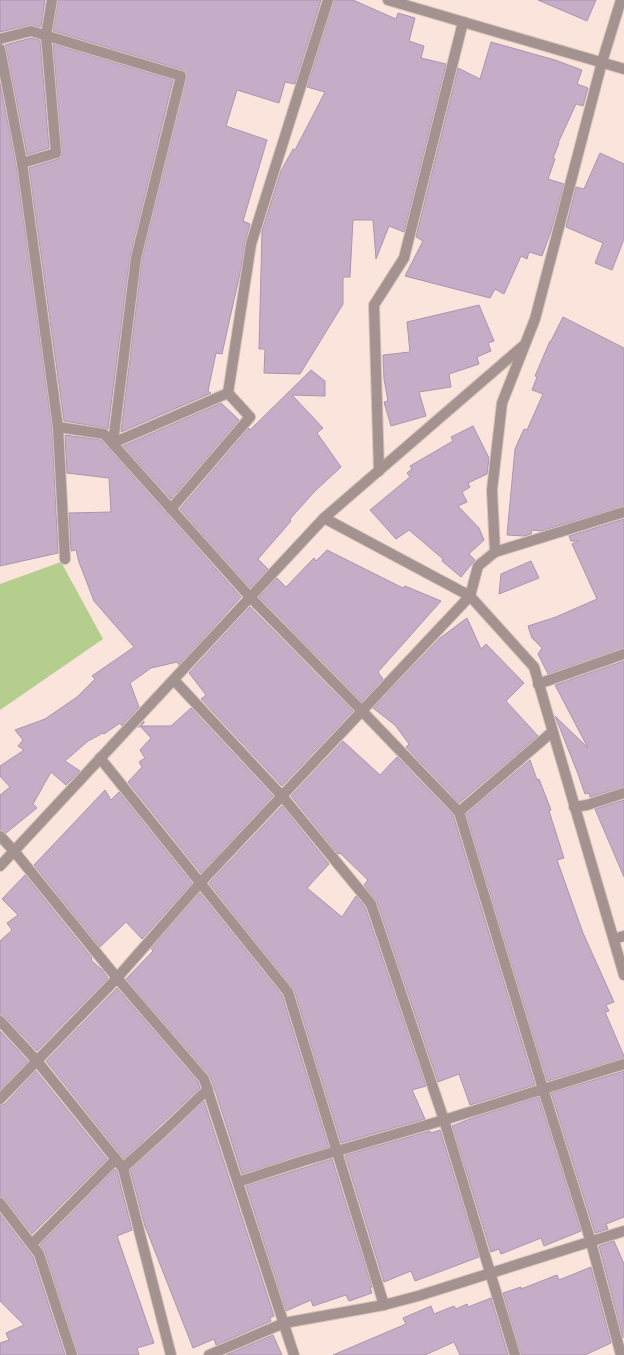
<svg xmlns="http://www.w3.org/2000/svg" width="624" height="1355" viewBox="0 0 624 1355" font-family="Mulish,sans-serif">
<rect width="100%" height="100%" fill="#fae4db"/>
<!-- green -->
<polygon fill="#b5cd8d" points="61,562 103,639 0,710 0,584"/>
<!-- building -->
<g fill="#c5adc8" stroke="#ac94af">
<polygon points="0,0 45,0 41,27 29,25 0,32"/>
<polygon points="58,0 321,0 295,84 285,82 279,103 237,90 226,126 267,140 243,221 250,224 245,243 240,273 222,354 216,353 208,391 211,393 121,432 142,259 187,75 183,70 53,31"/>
<polygon points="334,0 353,0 396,19 398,13 415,18 409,41 424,46 421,58 446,64 404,232 389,226 376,259 373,220 353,220 350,277 343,277 343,304 300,374 264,373 265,349 259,349 262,231 281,171 293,149 295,150 325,92 307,87"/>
<polygon points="538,0 596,0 587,21"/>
<polygon points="31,38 40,40 49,148 27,155 6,48 5,45"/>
<polygon points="491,42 555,60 582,70 577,84 588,88 583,106 576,104 558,143 559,143 553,158 555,159 548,179 564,184 551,231 542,256 529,252 527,259 521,256 504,294 495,289 490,298 405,276 423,241 416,237 458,68 480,79"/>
<polygon points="53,44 173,80 130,257 108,429 105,428 64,421 29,168 58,159 62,155"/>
<polygon points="0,83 16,164 52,428 58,553 0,566"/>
<polygon points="600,153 624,164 624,239 612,270 595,263 603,243 566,227 576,187 584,189"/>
<polygon points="479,305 494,341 488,343 491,351 477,357 479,364 449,374 451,387 419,392 426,416 391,426 384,402 388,401 384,379 383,355 410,352 407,322"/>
<polygon points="563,317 624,348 624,506 541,531 532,530 531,534 524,536 507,535 515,449 524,429 527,430 543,394 532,390 537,377 535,376 550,341 551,341"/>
<polygon points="311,370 325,381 325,396 292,395 323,428 317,433 341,467 314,492 290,519 291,521 258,559 268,569 250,588 180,509 249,428 250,430"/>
<polygon points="221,403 239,420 171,499 123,446"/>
<polygon points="473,426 489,458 487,474 468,483 470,487 462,492 467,502 458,506 479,528 484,540 469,554 475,560 461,577 442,561 443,559 409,530 396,539 370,510 410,477 407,473 412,469 410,466 453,441 451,437"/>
<polygon points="65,435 101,440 241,597 179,665 177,662 151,668 130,683 139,707 122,726 120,723 104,734 103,733 88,741 65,761 80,771 66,785 51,772 33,804 37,808 6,833 0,830 0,795 10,787 0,776 0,766 24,750 18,746 23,740 15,730 45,719 77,697 95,679 92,676 134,647 94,601 79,562 76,550 71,551 69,513 111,512 109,478 67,473"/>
<polygon points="624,519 624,648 548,674 538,654 542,648 532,638 528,626 556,617 597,599 572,544 578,541 571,541 569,536"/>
<polygon points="327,550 403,588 405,586 441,601 378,672 383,679 362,702 259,597 277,578 286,587 314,558 316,561"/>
<polygon points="531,561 539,578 499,594 501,574"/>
<polygon points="250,607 353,711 282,786 201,699 206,695 189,673"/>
<polygon points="467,618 481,649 486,644 524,683 506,701 538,736 459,803 406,747 409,744 395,725 373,708 440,638"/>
<polygon points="624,661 624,787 590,797 589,793 585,794 578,774 555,716 588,748 555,685"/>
<polygon points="191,708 273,796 201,873 128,782 142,767 139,762 145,758 140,750 151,738 140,726 138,728 144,721 144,723 140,726 171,726"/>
<polygon points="343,741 380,775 397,757 453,815 535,1085 470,1105 459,1074 438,1082 377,902 364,885 368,880 340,853 338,854 291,796"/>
<polygon points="530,760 537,780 539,779 551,810 549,811 564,858 557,860 583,933 614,1002 606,1005 609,1011 605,1012 624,1056 624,1058 547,1081 466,814"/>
<polygon points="105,790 111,800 119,792 192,883 142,939 126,922 100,947 34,865"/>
<polygon points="624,800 624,877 595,809"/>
<polygon points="282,806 329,864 307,888 342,917 356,896 365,907 426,1086 412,1090 425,1119 341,1143 294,990 209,883"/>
<polygon points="25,875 92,958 91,960 102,970 108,978 37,1051 5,1017 0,1015 0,941 12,930 7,923 18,915 2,899"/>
<polygon points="200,893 282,995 329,1147 242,1174 214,1087 209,1075 126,979 153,951 151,948"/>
<polygon points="117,988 198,1082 200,1088 124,1159 46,1061"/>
<polygon points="0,1031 28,1061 0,1090"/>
<polygon points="36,1071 107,1159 32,1234 5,1199 0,1197 0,1105 5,1104"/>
<polygon points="624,1071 624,1217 606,1224 608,1229 595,1233 551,1093"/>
<polygon points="539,1097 581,1231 544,1246 541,1238 501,1254 499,1249 491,1252 452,1126 475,1117"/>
<polygon points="204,1101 274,1316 270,1318 271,1321 216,1345 214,1339 193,1348 145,1226 130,1170"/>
<polygon points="440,1130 479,1257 415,1281 411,1271 384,1282 345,1155 430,1131 431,1133"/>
<polygon points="332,1159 372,1287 370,1287 372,1293 349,1301 346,1295 313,1306 311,1300 286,1311 246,1186"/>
<polygon points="115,1169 117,1171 132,1230 117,1236 154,1343 137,1348 139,1355 78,1355 45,1252 40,1245"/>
<polygon points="0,1214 33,1257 65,1355 0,1355 0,1343 9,1340 6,1333 24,1325 0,1301"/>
<polygon points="614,1241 624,1264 623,1338 599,1246"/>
<polygon points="591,1267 611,1343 585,1355 521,1355 503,1293 521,1287 521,1289 557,1275 559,1280"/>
<polygon points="491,1298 508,1355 460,1355 454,1342 425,1355 333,1355 406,1324 403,1318 431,1306 434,1314 454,1306 456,1309 467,1304 468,1307"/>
<polygon points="273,1335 282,1355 226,1355"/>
</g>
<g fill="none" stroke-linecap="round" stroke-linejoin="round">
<!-- minor casing -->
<g stroke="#d6c2b9" stroke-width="12">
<g id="minor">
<polyline points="388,0 624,69"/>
<polyline points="0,39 31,31 181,76 136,258 113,443"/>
<polyline points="0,49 22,163 58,427 65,559"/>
<polyline points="22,163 56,153 46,35 52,0"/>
<polyline points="58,427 104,434 250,597 362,711 459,812 543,1089 591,1242 621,1355"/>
<polyline points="113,443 228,393"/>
<polyline points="379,471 374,305 404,258 463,22"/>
<polyline points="171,509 250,417 228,393 251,244 328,0"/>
<polyline points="324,518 470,596 534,667 624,975"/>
<polyline points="495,552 624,512"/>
<polyline points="174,680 282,796 371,904 444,1120 515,1355"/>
<polyline points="538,684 624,654"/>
<polyline points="100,758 288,992 384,1305"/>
<polyline points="574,807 587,805 624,793"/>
<polyline points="459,812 552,732"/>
<polyline points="0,836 14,851 117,978 204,1079 294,1355"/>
<polyline points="0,866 324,518 523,346"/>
<polyline points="614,939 624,936"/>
<polyline points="0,1021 37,1061 123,1168 171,1355"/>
<polyline points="0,1099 117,978 201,882 470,596 478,566 495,552 492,490 502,403 535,319 602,62 621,0"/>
<polyline points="123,1168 164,1131 208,1089"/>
<polyline points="238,1182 306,1160 444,1120 624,1064"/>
<polyline points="0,1203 39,1254 72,1355"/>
<polyline points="32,1244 116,1159"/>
<polyline points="209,1355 284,1323 384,1305 418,1296 624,1231"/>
</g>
</g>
<!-- minor -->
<use href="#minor" stroke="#a3928f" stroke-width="10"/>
</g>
</svg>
